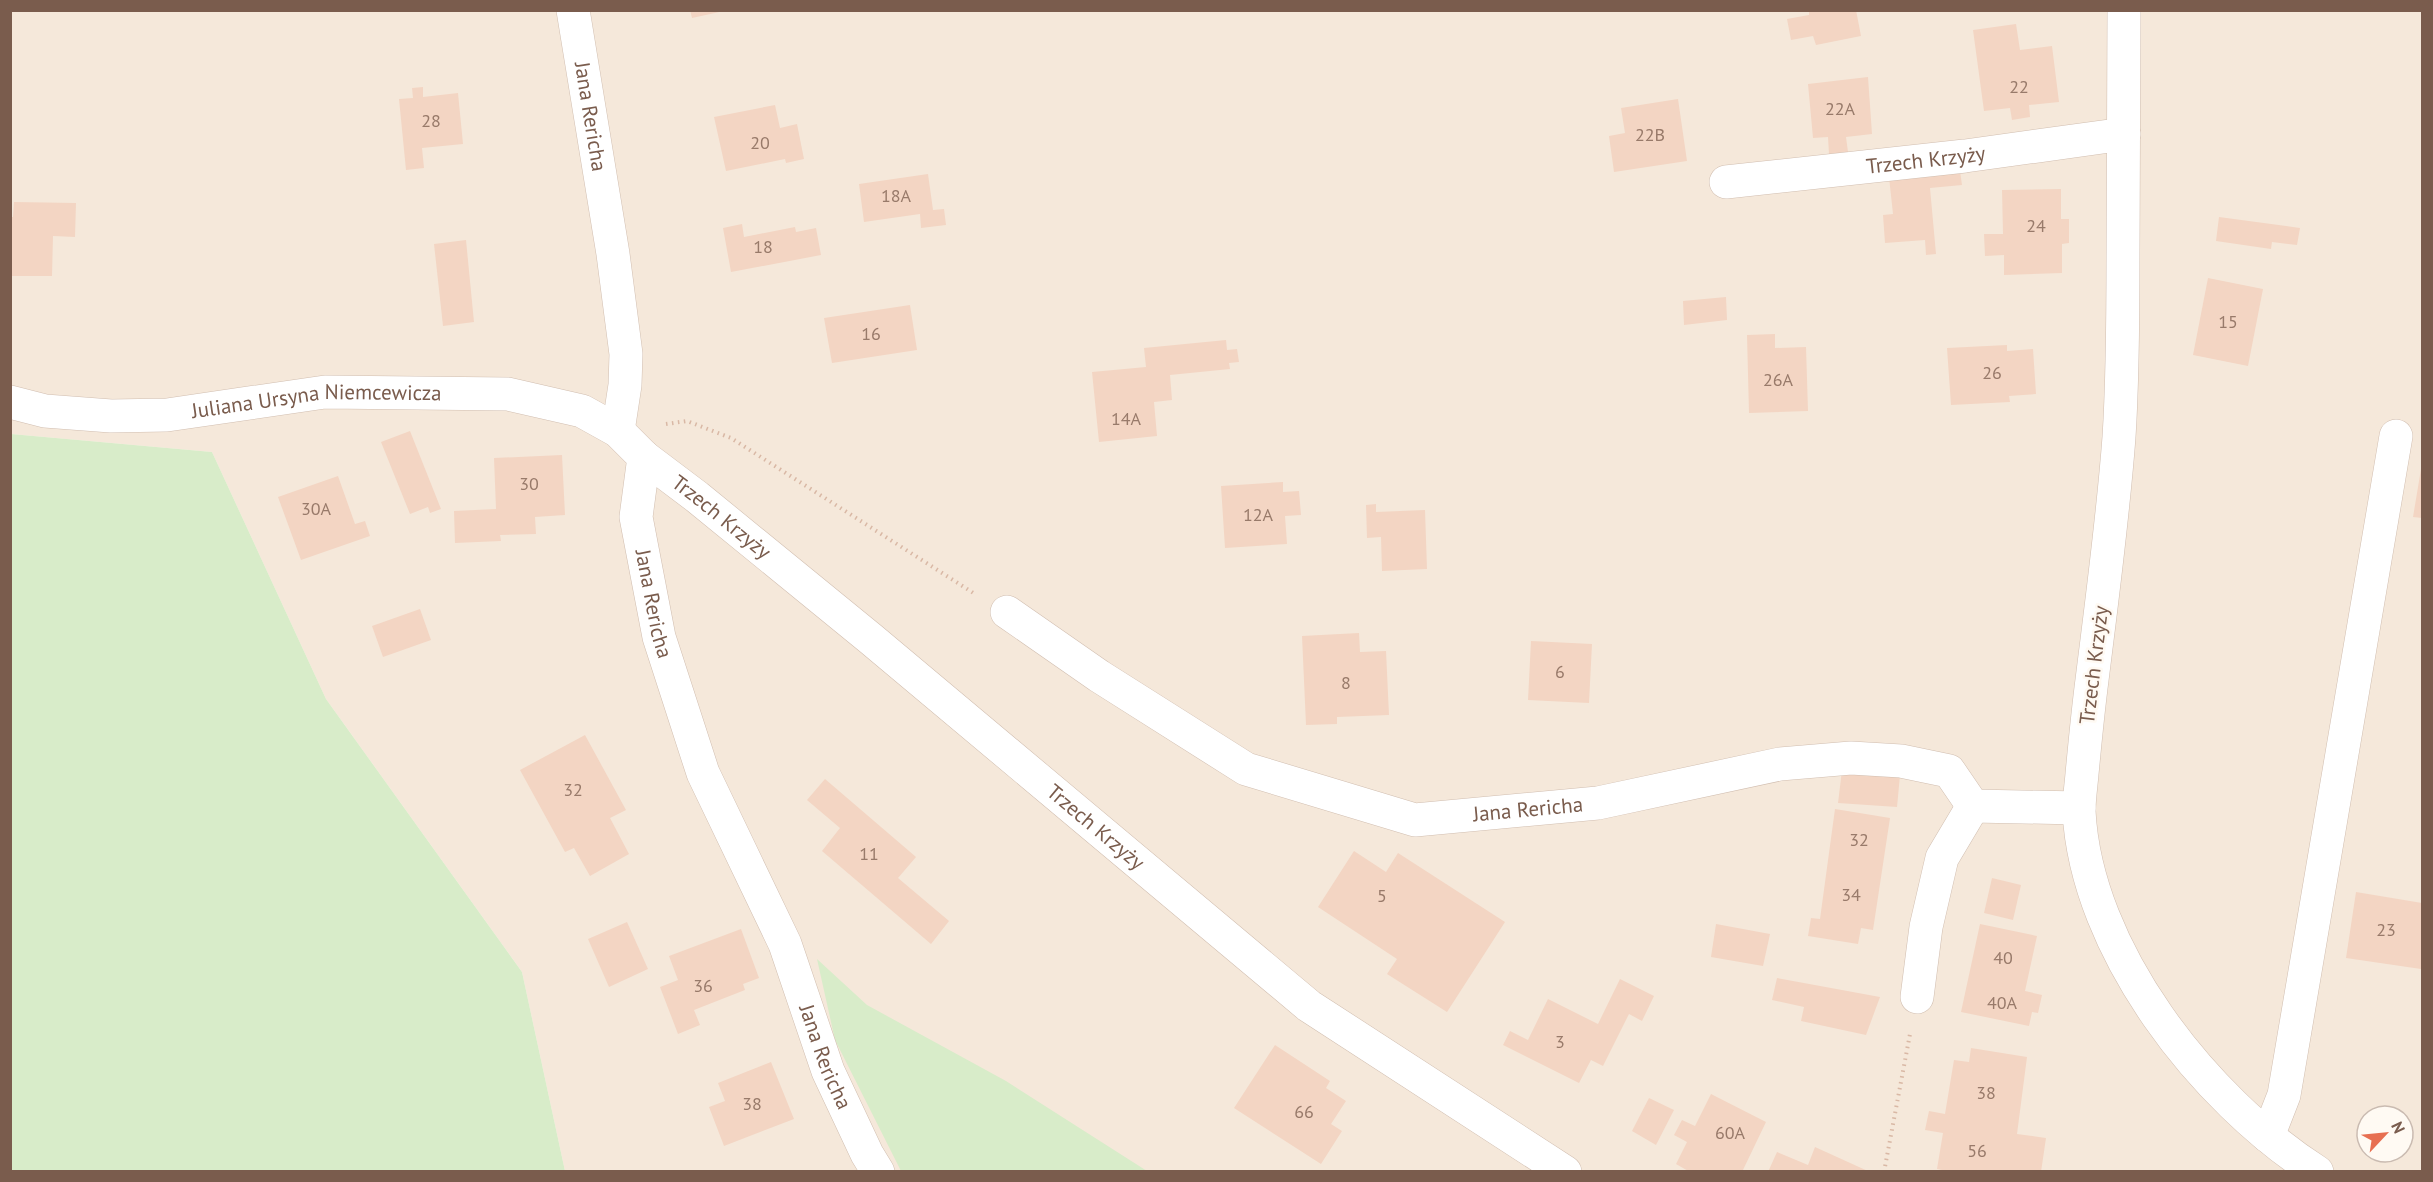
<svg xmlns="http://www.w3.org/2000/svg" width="2433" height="1182" viewBox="0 0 2433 1182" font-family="'PT Sans',sans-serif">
<rect width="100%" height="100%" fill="#fdf6ec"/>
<!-- residential -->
<path fill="#f5e8da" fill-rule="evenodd" d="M10 11H2422V1171H565L522 972 326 699 212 452 11 434ZM2367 1116H2403V1152H2367Z"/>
<!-- green -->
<g fill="#d8ecc9">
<polygon points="11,434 212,452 326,699 522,972 565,1171 11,1171"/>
<polygon points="817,959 867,1005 1006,1081 1147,1171 901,1171 835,1040"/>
</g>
<!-- building -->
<g fill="#f3d5c3">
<polygon points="690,10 723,10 724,11 692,18"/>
<polygon points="1809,10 1856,10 1861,36 1816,45 1813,36 1791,40 1787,19 1809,15"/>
<polygon points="2016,24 2020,50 2052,46 2059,102 2029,105 2030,117 2012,120 2010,108 1984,111 1973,30"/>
<polygon points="1868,77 1872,134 1846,137 1848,152 1829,154 1828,137 1813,138 1808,84"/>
<polygon points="423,87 423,97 458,93 463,144 422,148 424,168 406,170 399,99 413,98 412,88"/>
<polygon points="1678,99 1687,161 1614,172 1609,136 1625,133 1621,108"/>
<polygon points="775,105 780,128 797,124 804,159 786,163 785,159 726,171 714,117"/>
<polygon points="1960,171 1962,185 1930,188 1936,254 1926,255 1925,240 1885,243 1883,215 1893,214 1889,177"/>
<polygon points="928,174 933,210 944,209 946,225 921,228 920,214 864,222 859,184"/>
<polygon points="2061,189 2061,219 2069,219 2069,243 2062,244 2062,273 2004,275 2004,255 1985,256 1984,234 2003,234 2002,190"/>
<polygon points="14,202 76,203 75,237 53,236 52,276 10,276 10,217 13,217"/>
<polygon points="2219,217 2300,228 2297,245 2272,242 2271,249 2216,241"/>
<polygon points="742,224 744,237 795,227 796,232 816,228 821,255 731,272 723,228"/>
<polygon points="466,240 474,322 443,326 434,244"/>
<polygon points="2208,278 2263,289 2248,366 2193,355"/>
<polygon points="1726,297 1727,320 1684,325 1683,301"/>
<polygon points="910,305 917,350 832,363 824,318"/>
<polygon points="1775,334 1775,348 1806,347 1808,411 1749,413 1747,335"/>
<polygon points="1226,340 1227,350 1237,349 1239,362 1229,363 1230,369 1170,375 1172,400 1154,402 1157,436 1099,442 1092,372 1146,367 1144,348"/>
<polygon points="2007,345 2007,351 2033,349 2036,394 2009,396 2010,402 1951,405 1947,348"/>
<polygon points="410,431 441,509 430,513 428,507 410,514 381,442"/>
<polygon points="562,455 565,515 535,517 536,534 500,535 501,541 455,543 454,511 496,509 494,458"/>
<polygon points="2421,469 2422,469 2422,518 2413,517"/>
<polygon points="338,476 355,524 365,521 370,536 301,560 278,497"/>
<polygon points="1283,482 1283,492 1299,491 1301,515 1285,516 1287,544 1225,548 1221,486"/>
<polygon points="1376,504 1376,512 1425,510 1427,569 1382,571 1381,537 1367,538 1366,505"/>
<polygon points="420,609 431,640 383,657 372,626"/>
<polygon points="1359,633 1360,652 1386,651 1389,715 1337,717 1337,724 1306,725 1302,636"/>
<polygon points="1531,641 1592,644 1589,703 1528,700"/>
<polygon points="585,735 626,810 610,818 629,854 590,876 574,848 565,852 520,770"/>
<polygon points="1842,770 1900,775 1897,807 1838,803"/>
<polygon points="825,779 916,857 898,878 949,921 931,944 822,851 840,828 807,800"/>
<polygon points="1835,809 1890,818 1873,930 1861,928 1858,944 1808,936 1811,918 1820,919"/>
<polygon points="1354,851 1386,872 1398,853 1505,922 1447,1012 1387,974 1397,959 1318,907"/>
<polygon points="1992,878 2021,885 2013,920 1984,913"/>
<polygon points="2356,892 2422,903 2421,969 2346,958"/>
<polygon points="627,922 648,969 609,987 588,939"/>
<polygon points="1716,924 1770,934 1763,966 1711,957"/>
<polygon points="1980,924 2037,936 2025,991 2042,995 2038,1013 2032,1012 2029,1026 1961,1012"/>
<polygon points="741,929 759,978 743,984 745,990 694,1010 700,1025 678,1034 660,987 678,980 669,956"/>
<polygon points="1777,978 1880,997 1866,1035 1801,1021 1804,1007 1772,1000"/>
<polygon points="1620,979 1654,996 1642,1021 1629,1014 1603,1066 1591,1060 1579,1083 1503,1045 1510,1031 1528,1040 1548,999 1598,1024"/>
<polygon points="1275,1045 1330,1081 1326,1088 1346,1101 1331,1124 1342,1131 1321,1164 1234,1108"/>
<polygon points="1971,1048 2027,1057 2017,1134 2046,1138 2041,1172 1952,1172 1937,1169 1943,1133 1925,1130 1929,1111 1945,1114 1954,1060 1969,1062"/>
<polygon points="771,1062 794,1119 724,1146 709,1107 725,1101 718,1083"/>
<polygon points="1711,1094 1766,1122 1742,1172 1690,1172 1676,1164 1687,1142 1674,1135 1682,1120 1695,1126"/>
<polygon points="1649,1098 1674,1110 1656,1145 1632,1131"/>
<polygon points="1815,1147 1870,1172 1768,1172 1777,1152 1808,1165"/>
</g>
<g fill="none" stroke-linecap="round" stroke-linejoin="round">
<!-- street casing -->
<g stroke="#d1beb0" stroke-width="34">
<g id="street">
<path id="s1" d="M573 10 613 254 626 354 625 385 618 431"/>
<path d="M2124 10C2124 92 2124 174 2123 255 2123 316 2123 376 2119 437 2113 518 2102 599 2092 680 2088 711 2085 742 2082 774 2081 786 2079 799 2079 811 2086 950 2203 1099 2317 1172"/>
<path id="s2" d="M1726 182 1965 156 2124 134"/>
<path id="s3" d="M10 402 45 411 111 416 167 415 325 392 508 394 582 411 618 431 644 457 636 517 659 637 703 773 785 944 828 1071 867 1154 878 1172"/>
<path id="s4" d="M644 457 697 497 871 639 1309 1006 1565 1172"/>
<path id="s5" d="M1007 612 1099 676 1246 769 1415 820 1598 803 1780 764 1851 758 1901 761 1949 771 1973 806 2079 808"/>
<polyline points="1917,997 1926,927 1942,858 1973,806"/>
<polyline points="2268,1136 2284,1095 2396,436"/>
</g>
</g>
<!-- path -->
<g stroke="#d9b8a5" stroke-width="4" stroke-dasharray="1.5 4.5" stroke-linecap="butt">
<polyline points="666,424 687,421 731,438 975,594"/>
<polyline points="1884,1172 1910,1034"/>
</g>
<!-- street -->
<use href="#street" stroke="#fff" stroke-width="33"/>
</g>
<g text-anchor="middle" stroke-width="5" stroke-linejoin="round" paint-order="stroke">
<!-- number labels -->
<g font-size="18" fill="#987a6a">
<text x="2019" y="93">22</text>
<text x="1840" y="115">22A</text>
<text x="431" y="127">28</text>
<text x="1650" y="141">22B</text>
<text x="760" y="149">20</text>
<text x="896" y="202">18A</text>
<text x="2036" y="232">24</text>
<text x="763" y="253">18</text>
<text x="2228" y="328">15</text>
<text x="871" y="340">16</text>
<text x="1992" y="379">26</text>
<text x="1778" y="386">26A</text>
<text x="1126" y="425">14A</text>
<text x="529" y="490">30</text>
<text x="316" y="515">30A</text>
<text x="1258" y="521">12A</text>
<text x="1560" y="678">6</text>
<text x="1346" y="689">8</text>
<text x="573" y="796">32</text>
<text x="1859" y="846">32</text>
<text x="869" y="860">11</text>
<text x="1851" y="901">34</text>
<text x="1382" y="902">5</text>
<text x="2386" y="936">23</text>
<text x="2003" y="964">40</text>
<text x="703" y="992">36</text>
<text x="2002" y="1009">40A</text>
<text x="1560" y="1048">3</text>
<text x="1986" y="1099">38</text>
<text x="752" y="1110">38</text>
<text x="1304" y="1118">66</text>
<text x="1730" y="1139">60A</text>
<text x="1977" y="1157">56</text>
</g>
<!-- street labels -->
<g font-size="21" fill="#7a5c4d" stroke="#fffaf3">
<text dy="7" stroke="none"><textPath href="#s1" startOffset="108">Jana Rericha</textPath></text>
<text dy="7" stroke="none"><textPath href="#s2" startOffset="201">Trzech Krzyży</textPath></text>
<text dy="7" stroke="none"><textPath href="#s3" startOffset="309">Juliana Ursyna Niemcewicza</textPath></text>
<text dy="7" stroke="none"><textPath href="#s4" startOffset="98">Trzech Krzyży</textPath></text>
<text dy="7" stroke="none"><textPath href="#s3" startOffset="804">Jana Rericha</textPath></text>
<text transform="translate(2094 665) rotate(-83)" y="7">Trzech Krzyży</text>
<text dy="7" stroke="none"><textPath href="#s5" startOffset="576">Jana Rericha</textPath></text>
<text dy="7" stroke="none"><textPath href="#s4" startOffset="584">Trzech Krzyży</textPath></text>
<text dy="7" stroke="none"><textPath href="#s3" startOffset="1290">Jana Rericha</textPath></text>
</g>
</g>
<!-- border -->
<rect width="2433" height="1182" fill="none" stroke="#7a5c4d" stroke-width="24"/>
<!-- north arrow -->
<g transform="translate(2385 1134) rotate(64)"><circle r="28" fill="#fffaf3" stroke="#cabbb1" stroke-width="1.5"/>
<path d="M0-4.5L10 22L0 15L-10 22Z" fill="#e76f51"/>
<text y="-9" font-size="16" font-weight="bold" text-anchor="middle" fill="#7a5c4d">N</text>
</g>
</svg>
